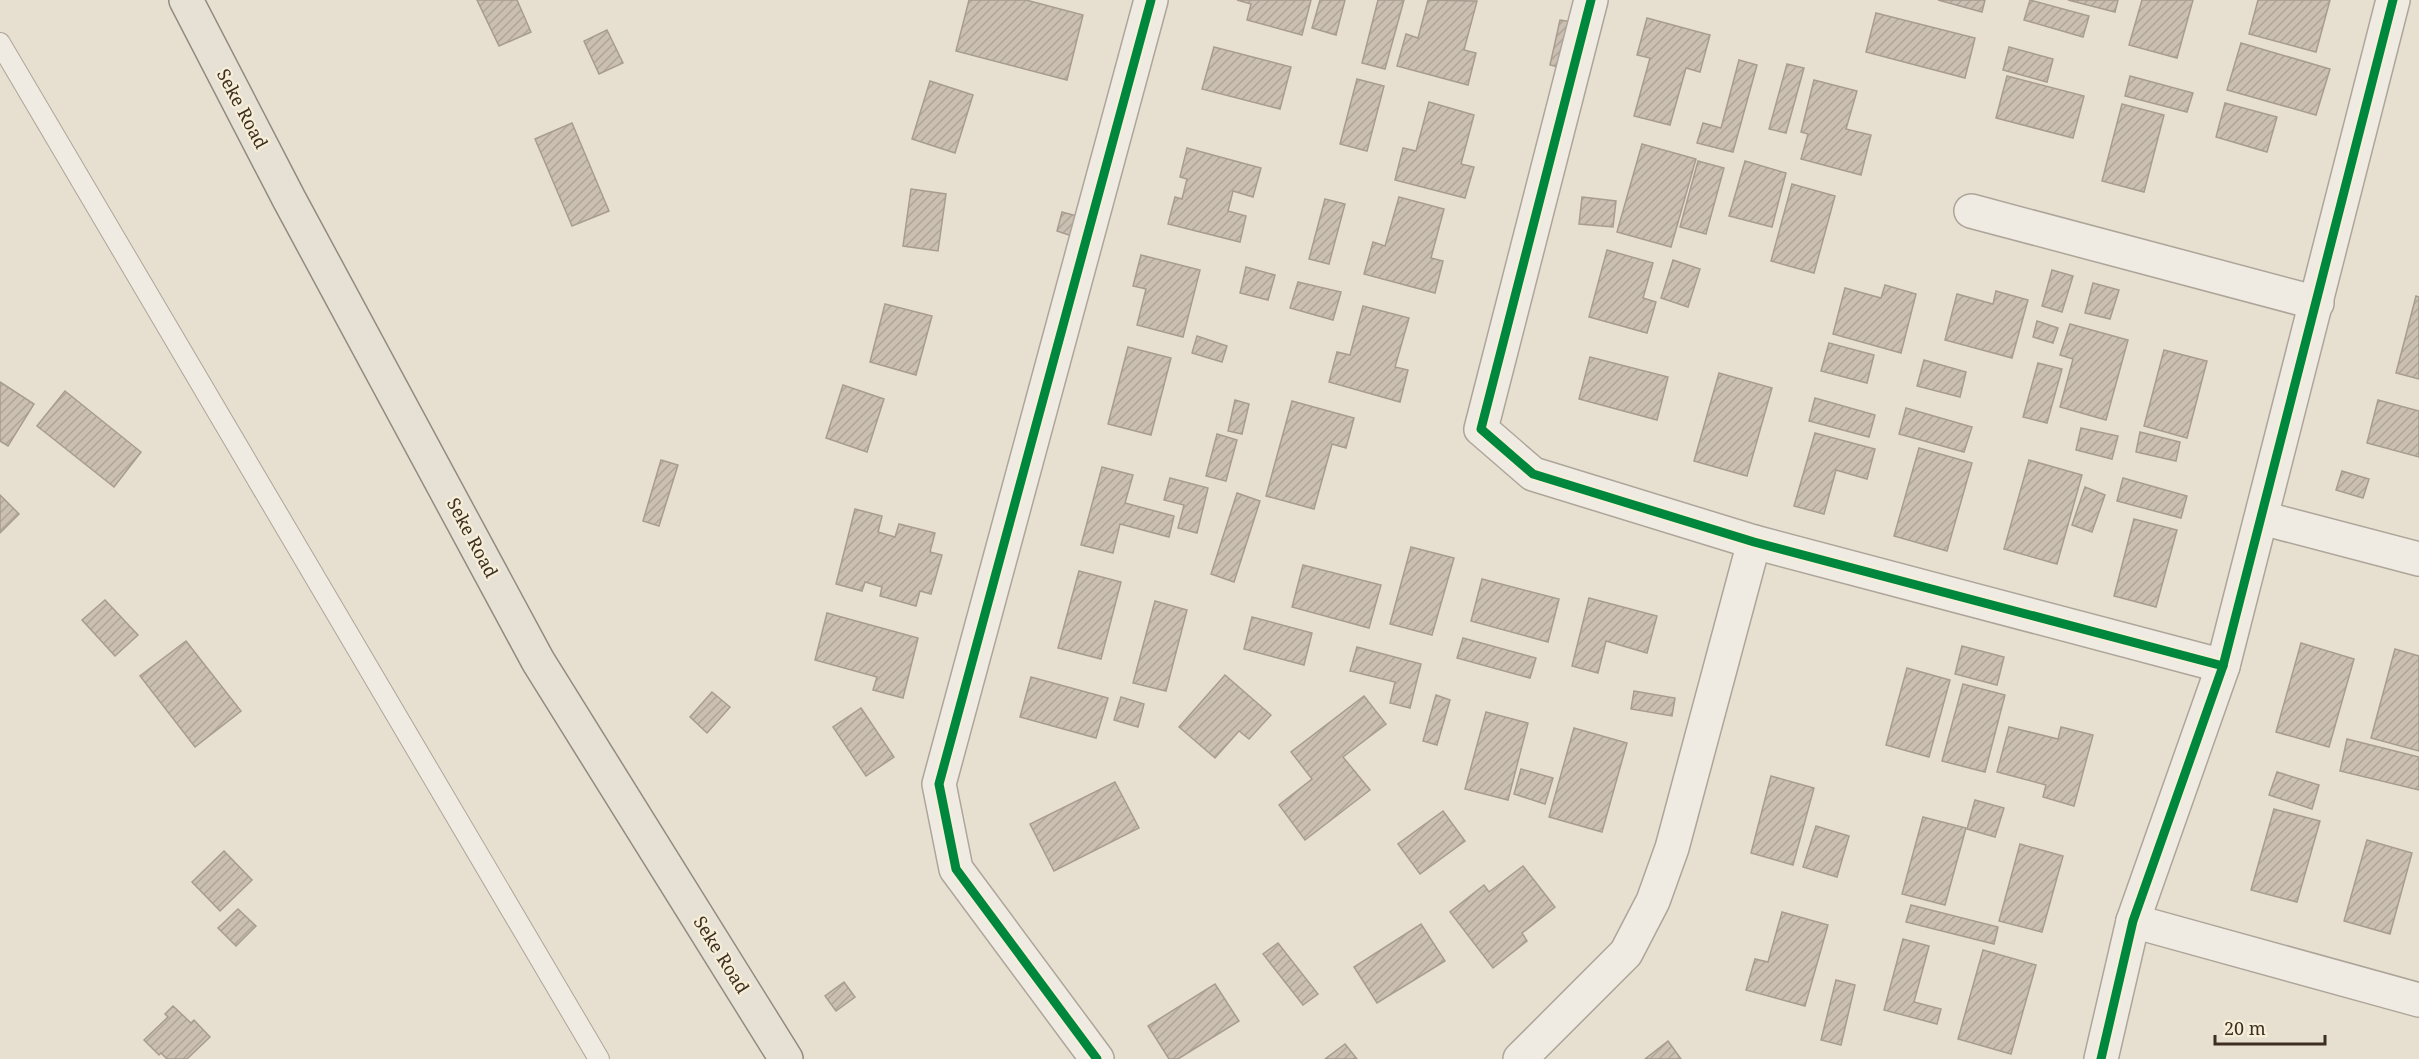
<svg xmlns="http://www.w3.org/2000/svg" width="2419" height="1059" viewBox="0 0 2419 1059" font-family="'Noto Serif',serif">
<defs>
<pattern id="building-hatch" width="6" height="6" patternUnits="userSpaceOnUse" patternTransform="scale(1.5)"><rect width="6" height="6" fill="#cbbfb2"/><path d="M-1 1l2-2M0 6l6-6M5 7l2-2" fill="none" stroke="#afa499"/></pattern>
</defs>
<rect width="100%" height="100%" fill="#e7e0d1"/>
<!-- building -->
<g fill="url(#building-hatch)" stroke="#a89c90" stroke-width="1.5">
<polygon points="477,0 517,0 531,32 499,46"/>
<polygon points="969,0 1026,0 1083,15 1067,80 956,51"/>
<polygon points="1237,0 1311,0 1302,35 1247,20 1251,4"/>
<polygon points="1320,0 1345,0 1336,35 1312,28"/>
<polygon points="1378,0 1404,0 1385,69 1362,63"/>
<polygon points="1428,0 1477,1 1464,50 1476,53 1468,85 1397,66 1406,34 1418,38"/>
<polygon points="1938,0 1985,0 1982,12"/>
<polygon points="2030,0 2089,16 2083,37 2024,20"/>
<polygon points="2068,0 2118,0 2115,12"/>
<polygon points="2142,0 2193,0 2177,58 2129,45"/>
<polygon points="2258,0 2330,0 2316,52 2249,34"/>
<polygon points="1876,13 1975,38 1965,78 1866,52"/>
<polygon points="1647,18 1710,35 1700,72 1686,68 1670,125 1634,116 1650,58 1637,55"/>
<polygon points="1560,20 1573,22 1563,68 1550,65"/>
<polygon points="607,30 623,63 599,74 584,41"/>
<polygon points="2241,43 2330,69 2316,115 2227,90"/>
<polygon points="1214,47 1291,67 1280,109 1202,89"/>
<polygon points="2009,47 2053,59 2047,82 2003,70"/>
<polygon points="1739,60 1757,65 1733,152 1697,143 1703,123 1721,128"/>
<polygon points="1787,64 1804,68 1786,133 1769,129"/>
<polygon points="2007,76 2084,96 2073,138 1996,118"/>
<polygon points="2130,76 2193,93 2187,112 2125,96"/>
<polygon points="1357,79 1384,86 1367,151 1340,144"/>
<polygon points="1814,80 1857,91 1846,129 1871,135 1861,175 1801,159 1808,134 1801,132"/>
<polygon points="930,81 973,95 955,153 912,139"/>
<polygon points="1429,102 1474,115 1461,164 1474,167 1465,198 1395,180 1403,148 1416,151"/>
<polygon points="2225,103 2277,117 2267,152 2216,137"/>
<polygon points="2122,104 2164,115 2144,192 2102,181"/>
<polygon points="572,123 609,211 572,226 535,139"/>
<polygon points="1642,144 1696,159 1671,247 1617,232"/>
<polygon points="1187,148 1261,168 1253,197 1233,191 1228,211 1246,216 1240,242 1168,224 1175,197 1182,199 1187,179 1180,177"/>
<polygon points="1698,161 1724,168 1706,234 1680,227"/>
<polygon points="1745,161 1786,173 1772,227 1729,216"/>
<polygon points="1792,184 1835,196 1814,273 1771,261"/>
<polygon points="911,189 946,194 938,251 903,246"/>
<polygon points="1399,197 1444,209 1431,258 1443,261 1435,293 1364,274 1373,242 1385,246"/>
<polygon points="1582,197 1616,201 1613,227 1579,224"/>
<polygon points="1325,199 1345,204 1329,264 1309,259"/>
<polygon points="1062,212 1077,216 1072,236 1057,231"/>
<polygon points="1607,250 1653,263 1643,298 1656,302 1647,333 1589,317"/>
<polygon points="1141,255 1200,270 1183,337 1137,325 1146,289 1133,286"/>
<polygon points="1673,260 1700,269 1688,307 1661,298"/>
<polygon points="1246,267 1275,275 1268,300 1240,293"/>
<polygon points="2052,270 2073,276 2062,312 2042,306"/>
<polygon points="1298,282 1341,292 1333,320 1290,308"/>
<polygon points="2093,283 2119,290 2110,319 2085,313"/>
<polygon points="1885,285 1916,294 1901,353 1833,334 1845,288 1881,298"/>
<polygon points="1996,291 2028,300 2012,358 1945,340 1957,294 1993,304"/>
<polygon points="2416,296 2419,297 2419,379 2396,373"/>
<polygon points="885,304 932,316 916,375 870,362"/>
<polygon points="1363,306 1409,318 1395,367 1408,370 1400,402 1329,382 1337,352 1350,355"/>
<polygon points="2037,321 2058,328 2053,343 2033,337"/>
<polygon points="2070,324 2128,340 2106,420 2060,407 2073,359 2060,355"/>
<polygon points="1197,336 1227,346 1222,362 1192,353"/>
<polygon points="1829,343 1874,355 1867,383 1821,371"/>
<polygon points="1128,347 1171,358 1151,435 1108,424"/>
<polygon points="2164,350 2207,361 2187,438 2144,426"/>
<polygon points="1590,357 1668,377 1657,420 1579,399"/>
<polygon points="1924,360 1966,372 1960,397 1917,386"/>
<polygon points="2038,363 2062,369 2047,423 2023,417"/>
<polygon points="1719,373 1772,388 1747,476 1694,461"/>
<polygon points="0,382 34,404 8,446 0,441"/>
<polygon points="843,385 884,399 867,452 826,438"/>
<polygon points="65,391 141,452 114,487 37,426"/>
<polygon points="1815,398 1875,415 1869,437 1809,421"/>
<polygon points="1235,400 1249,404 1242,434 1228,431"/>
<polygon points="2378,400 2419,411 2419,457 2367,443"/>
<polygon points="1292,401 1354,418 1346,448 1332,444 1314,509 1266,496"/>
<polygon points="1906,408 1972,427 1964,452 1899,434"/>
<polygon points="2081,428 2118,436 2112,459 2076,450"/>
<polygon points="2140,432 2180,442 2176,461 2136,452"/>
<polygon points="1815,433 1875,449 1867,479 1836,470 1824,514 1794,506"/>
<polygon points="1217,434 1237,440 1226,481 1206,476"/>
<polygon points="1919,448 1972,463 1947,551 1894,536"/>
<polygon points="661,460 678,465 659,526 643,521"/>
<polygon points="2029,460 2082,475 2057,564 2004,549"/>
<polygon points="1102,467 1133,475 1125,503 1174,516 1169,537 1120,524 1113,553 1081,545"/>
<polygon points="2342,471 2369,479 2363,498 2336,490"/>
<polygon points="1170,478 1208,488 1197,533 1178,528 1184,505 1164,500"/>
<polygon points="2123,478 2187,496 2181,518 2117,501"/>
<polygon points="2085,487 2105,495 2092,532 2072,525"/>
<polygon points="1237,493 1260,501 1234,582 1211,574"/>
<polygon points="0,495 19,514 0,533"/>
<polygon points="855,509 882,516 878,532 895,537 899,524 935,533 930,552 942,555 931,594 920,591 916,606 880,596 882,587 865,582 862,591 836,584"/>
<polygon points="2134,519 2177,530 2156,607 2114,596"/>
<polygon points="1411,547 1454,558 1432,635 1390,624"/>
<polygon points="1303,565 1381,585 1369,628 1292,607"/>
<polygon points="1079,571 1121,582 1101,659 1058,648"/>
<polygon points="1482,579 1559,599 1548,642 1471,621"/>
<polygon points="1589,598 1657,616 1647,653 1606,641 1598,673 1572,666"/>
<polygon points="105,600 138,635 115,656 82,620"/>
<polygon points="1155,601 1187,610 1166,691 1133,683"/>
<polygon points="827,613 918,638 903,698 873,690 877,677 815,660"/>
<polygon points="1252,617 1312,633 1304,665 1244,649"/>
<polygon points="1463,638 1536,658 1530,678 1457,658"/>
<polygon points="186,641 241,711 195,747 140,676"/>
<polygon points="2301,643 2354,659 2329,747 2276,732"/>
<polygon points="1962,646 2004,657 1997,685 1955,674"/>
<polygon points="1357,647 1421,664 1410,708 1390,703 1395,682 1350,671"/>
<polygon points="2395,649 2419,656 2419,751 2371,738"/>
<polygon points="1907,668 1950,680 1929,757 1886,745"/>
<polygon points="1225,675 1271,715 1249,739 1239,731 1215,758 1179,727"/>
<polygon points="1031,677 1108,698 1096,738 1020,717"/>
<polygon points="1963,684 2005,695 1985,772 1942,761"/>
<polygon points="1634,691 1675,698 1672,716 1631,709"/>
<polygon points="712,692 730,707 707,733 690,717"/>
<polygon points="1436,695 1450,700 1437,745 1423,741"/>
<polygon points="1364,696 1386,724 1343,757 1370,790 1305,840 1279,805 1312,779 1291,752"/>
<polygon points="1121,697 1144,704 1138,727 1114,720"/>
<polygon points="861,708 894,757 866,776 833,727"/>
<polygon points="1486,712 1528,723 1508,800 1465,789"/>
<polygon points="2009,727 2058,739 2061,727 2093,735 2074,806 2043,797 2046,785 1997,772"/>
<polygon points="1574,728 1627,743 1602,832 1549,817"/>
<polygon points="2347,739 2419,757 2419,790 2340,771"/>
<polygon points="1521,769 1553,778 1545,804 1514,794"/>
<polygon points="2277,772 2319,785 2312,809 2269,795"/>
<polygon points="1771,776 1814,788 1793,865 1751,853"/>
<polygon points="1115,782 1139,828 1054,871 1030,824"/>
<polygon points="1975,800 2004,808 1995,837 1967,829"/>
<polygon points="2274,809 2320,821 2297,902 2251,890"/>
<polygon points="1443,811 1465,841 1420,874 1398,844"/>
<polygon points="1923,817 1966,828 1945,905 1902,894"/>
<polygon points="1816,826 1849,836 1837,877 1803,867"/>
<polygon points="2367,840 2412,853 2390,934 2344,921"/>
<polygon points="2020,844 2063,856 2042,932 1999,921"/>
<polygon points="224,851 252,880 220,911 192,882"/>
<polygon points="1523,866 1555,907 1522,933 1527,941 1493,968 1450,912 1484,885 1489,892"/>
<polygon points="1911,905 1998,927 1994,944 1906,922"/>
<polygon points="238,909 256,926 236,946 218,928"/>
<polygon points="1782,912 1828,925 1805,1006 1746,990 1755,959 1768,962"/>
<polygon points="1421,924 1445,961 1377,1003 1354,967"/>
<polygon points="1903,939 1929,946 1914,1002 1941,1009 1937,1024 1884,1010"/>
<polygon points="1278,943 1318,994 1303,1005 1263,954"/>
<polygon points="1983,950 2036,965 2011,1054 1958,1039"/>
<polygon points="1836,980 1855,985 1841,1045 1821,1040"/>
<polygon points="844,982 855,997 836,1011 825,996"/>
<polygon points="1215,984 1239,1021 1178,1059 1169,1059 1148,1026"/>
<polygon points="173,1006 191,1023 194,1020 210,1037 187,1059 167,1059 161,1053 159,1055 144,1040 168,1017 165,1014"/>
<polygon points="1668,1041 1681,1059 1645,1059"/>
<polygon points="1345,1044 1357,1059 1325,1059"/>
</g>
<g fill="none" stroke-linecap="round" stroke-linejoin="round">
<!-- lane casing -->
<g stroke="#ada599" stroke-width="22">
<polyline id="lane" points="0,43 599,1059"/>
</g>
<!-- street casing -->
<g stroke="#ada599" stroke-width="36">
<g id="street">
<polyline points="1591,0 1481,429 1533,474 1754,542 2223,666"/>
<polyline points="1971,211 2317,303"/>
<polyline points="2262,518 2419,559"/>
<polyline points="2133,921 2419,1000"/>
<polyline points="1097,1059 956,869 939,784 1151,0"/>
<polyline points="1520,1059 1626,953 1653,901 1672,848 1754,542"/>
<polyline points="2101,1059 2133,921 2223,666 2393,0"/>
</g>
</g>
<!-- primary casing -->
<g stroke="#928b80" stroke-width="36">
<polyline id="primary" points="186,0 289,199 538,661 786,1059"/>
</g>
<!-- lane -->
<use href="#lane" stroke="#efebe3" stroke-width="20"/>
<!-- street -->
<use href="#street" stroke="#efebe3" stroke-width="33"/>
<!-- primary -->
<use href="#primary" stroke="#e6e1d4" stroke-width="33"/>
<!-- cycleway casing -->
<g stroke="#f7eed8" stroke-width="13">
<g id="cycleway">
<polyline points="1591,0 1481,429 1533,474 1754,542 2223,666"/>
<polyline points="1097,1059 956,869 939,784 1151,0"/>
<polyline points="2101,1059 2133,921 2223,666 2393,0"/>
</g>
</g>
<!-- cycleway -->
<use href="#cycleway" stroke="#00873e" stroke-width="9"/>
</g>
<g text-anchor="middle" stroke-width="4.5" stroke-linejoin="round" paint-order="stroke">
<!-- street labels -->
<g font-size="18" fill="#3d2e20" stroke="#f7eed8">
<text transform="translate(242 109) rotate(62)" y="6">Seke Road</text>
<text transform="translate(472 538) rotate(62)" y="6">Seke Road</text>
<text transform="translate(721 955) rotate(58)" y="6">Seke Road</text>
</g>
</g>
<!-- scale -->
<path d="M2215 1035v9h110v-9" fill="none" stroke="#3d2e20" stroke-width="3"/>
<text x="2224" y="1035" font-size="18" fill="#3d2e20" stroke="#f7eed8" stroke-width="4.5" paint-order="stroke">20 m</text>
</svg>
